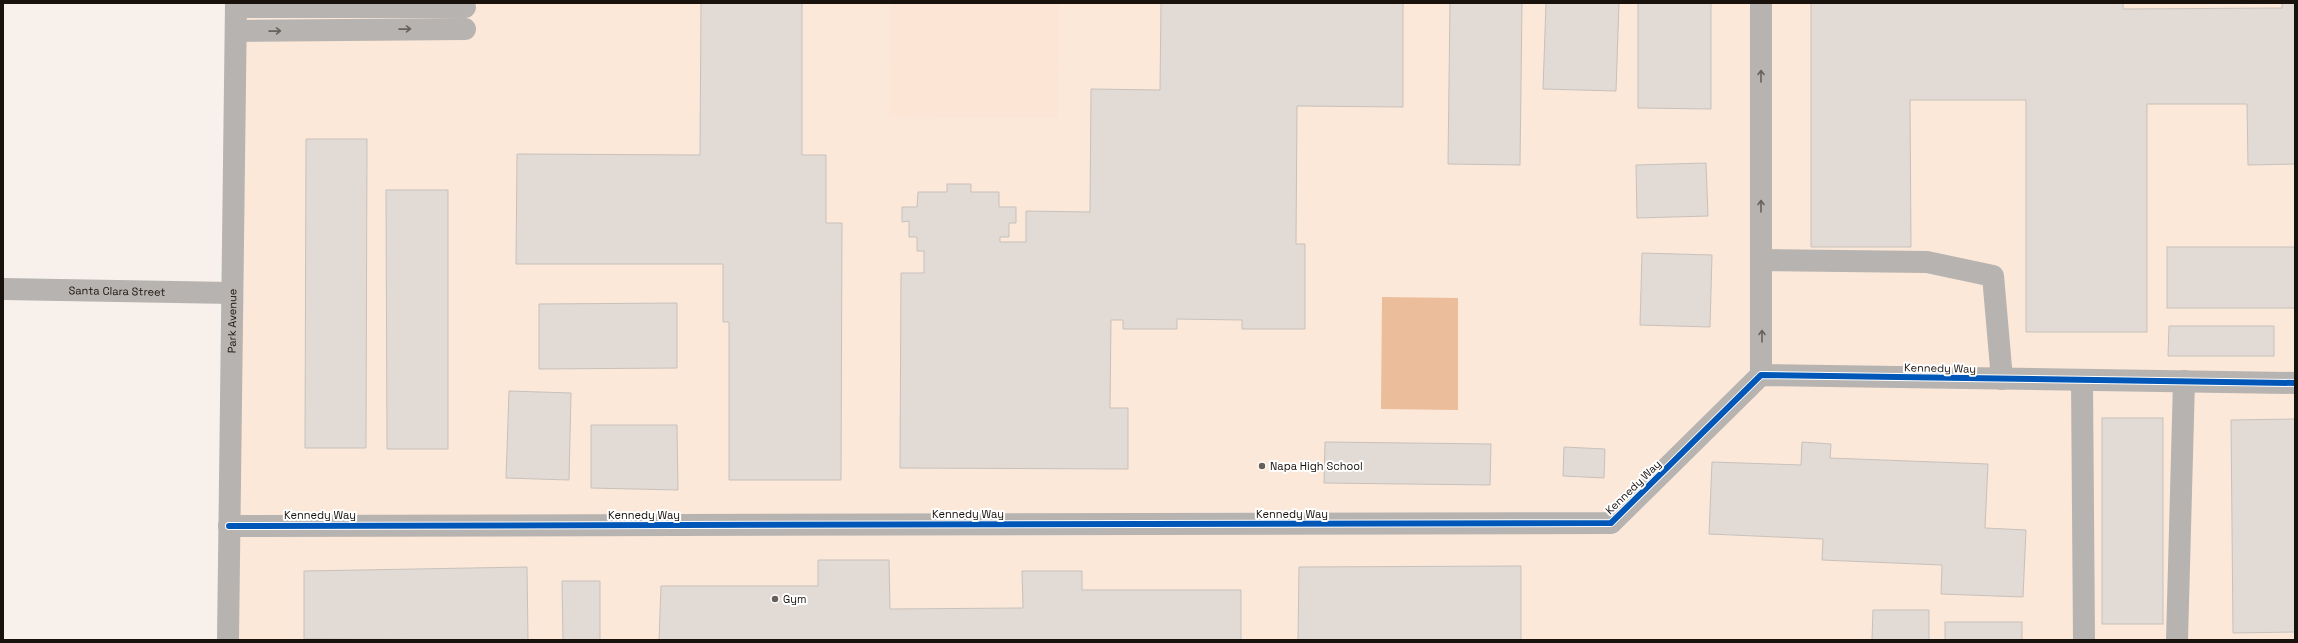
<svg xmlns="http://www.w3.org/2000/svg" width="2298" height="643" viewBox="0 0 2298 643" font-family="'Space Grotesk',sans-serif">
<rect width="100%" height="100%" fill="#f8f1eb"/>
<!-- built -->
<polygon fill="#fbe8d9" points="236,3 2295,3 2295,640 228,640"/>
<!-- green -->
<polygon fill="#fce5d5" points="890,3 1059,3 1058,118 889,117"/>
<!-- water -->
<polygon fill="#ebbd9a" points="1382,297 1458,298 1458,410 1381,409"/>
<!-- building -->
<g fill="#e2dad5" stroke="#c8c1bb">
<polygon points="701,3 802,3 802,155 826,155 826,223 842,223 841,480 729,480 729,322 723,322 723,264 516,264 517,154 700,155"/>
<polygon points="1161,3 1403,3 1403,107 1297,106 1296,244 1305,244 1305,329 1242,329 1242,320 1177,319 1177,329 1123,329 1123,320 1111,320 1110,408 1128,408 1128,469 900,468 901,273 924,273 924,251 917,251 917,237 909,237 909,221 902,222 902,207 917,207 918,192 947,192 947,184 971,184 971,192 999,192 999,207 1016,207 1016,223 1009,223 1009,237 1000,237 1000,242 1026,242 1026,211 1090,212 1091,89 1160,90"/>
<polygon points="1450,3 1522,3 1520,165 1448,164"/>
<polygon points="1546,3 1619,3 1616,91 1543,89"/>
<polygon points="1638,3 1711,3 1711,109 1638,108"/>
<polygon points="1811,3 2123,3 2123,9 2282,8 2282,3 2295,3 2295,164 2248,165 2247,104 2147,104 2147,332 2026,332 2026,100 1910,100 1911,247 1811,247"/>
<polygon points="306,139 367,139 366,448 305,448"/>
<polygon points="1706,163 1708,216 1637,218 1636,165"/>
<polygon points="386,190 448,190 448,449 387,449"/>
<rect x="2167" y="247" width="128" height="61"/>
<polygon points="1642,253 1712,255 1710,327 1640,325"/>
<polygon points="677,303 677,368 539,369 539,304"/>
<polygon points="2169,326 2274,326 2274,356 2168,356"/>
<polygon points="509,391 571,393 569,480 506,478"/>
<rect x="2102" y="418" width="61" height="206"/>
<polygon points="2295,419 2295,632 2233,633 2231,420"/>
<polygon points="591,425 677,425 678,490 591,488"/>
<polygon points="1325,442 1491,444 1490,485 1324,483"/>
<polygon points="1802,442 1831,444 1830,458 1988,464 1985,528 2026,530 2023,597 1941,594 1942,565 1822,560 1823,539 1709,534 1712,462 1801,465"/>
<polygon points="1564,447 1605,449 1604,478 1563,476"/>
<polygon points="818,560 889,560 890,609 1023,608 1022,571 1082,571 1082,590 1241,590 1241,640 659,640 661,586 818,586"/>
<polygon points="1521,566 1521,640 1298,640 1299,567"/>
<polygon points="527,567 528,640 304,639 304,571"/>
<polygon points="562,581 600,581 600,640 563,640"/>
<polygon points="1873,610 1929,610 1929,640 1872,640"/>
<rect x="1945" y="622" width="77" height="18"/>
</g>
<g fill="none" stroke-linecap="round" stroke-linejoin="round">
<!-- minor -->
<g stroke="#b7b3b0" stroke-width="22">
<polyline points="236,7 465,7"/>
<polyline points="236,31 465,29"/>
<polyline points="1761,260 1927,262 1993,276 2002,379"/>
<path id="s1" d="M3 289 232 293"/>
<polyline points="1761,375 1761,3"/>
<polyline points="2082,380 2084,640"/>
<polyline points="229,526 1611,523 1761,375 2295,383"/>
<path id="s2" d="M228 640 236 3"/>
<polyline points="2177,640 2184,381"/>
</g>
<!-- cycleway casing -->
<g stroke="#fff" stroke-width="8">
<polyline id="cycleway" points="229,526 1611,523 1761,375 2295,383"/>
</g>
<!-- cycleway -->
<use href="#cycleway" stroke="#0057b8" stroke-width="6"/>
</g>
<!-- one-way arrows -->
<defs><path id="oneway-shaft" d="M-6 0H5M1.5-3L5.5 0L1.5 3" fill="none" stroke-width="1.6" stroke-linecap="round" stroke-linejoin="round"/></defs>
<g stroke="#68625e">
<use href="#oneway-shaft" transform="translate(405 29) rotate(-1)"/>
<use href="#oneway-shaft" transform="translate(275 31) rotate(-1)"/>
<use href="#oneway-shaft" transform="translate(1761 76) rotate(-90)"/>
<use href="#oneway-shaft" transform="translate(1761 206) rotate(-90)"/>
<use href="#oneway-shaft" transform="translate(1762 336) rotate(-90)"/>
</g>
<!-- markers -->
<g fill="#675f5a" stroke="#fff" stroke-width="1.5">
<circle cx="1262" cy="466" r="4"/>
<circle cx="775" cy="599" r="4"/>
</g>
<g text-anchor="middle" stroke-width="4" stroke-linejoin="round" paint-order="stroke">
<!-- street labels -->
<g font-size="11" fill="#19110c" stroke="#fff">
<text dy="4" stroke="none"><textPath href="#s1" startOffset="114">Santa Clara Street</textPath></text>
<text dy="4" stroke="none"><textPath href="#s2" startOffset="319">Park Avenue</textPath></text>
<text transform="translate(1940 368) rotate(1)" y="4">Kennedy Way</text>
<text transform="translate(1633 487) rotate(-44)" y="4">Kennedy Way</text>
<text x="968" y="518">Kennedy Way</text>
<text x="1292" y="518">Kennedy Way</text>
<text x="320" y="519">Kennedy Way</text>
<text x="644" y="519">Kennedy Way</text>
</g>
<!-- poi labels -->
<g font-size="11" fill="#19110c" stroke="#fff" text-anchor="start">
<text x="1270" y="470">Napa High School</text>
<text x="783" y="603">Gym</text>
</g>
</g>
<!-- border -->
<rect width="2298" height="643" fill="none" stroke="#19110c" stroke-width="8"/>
</svg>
